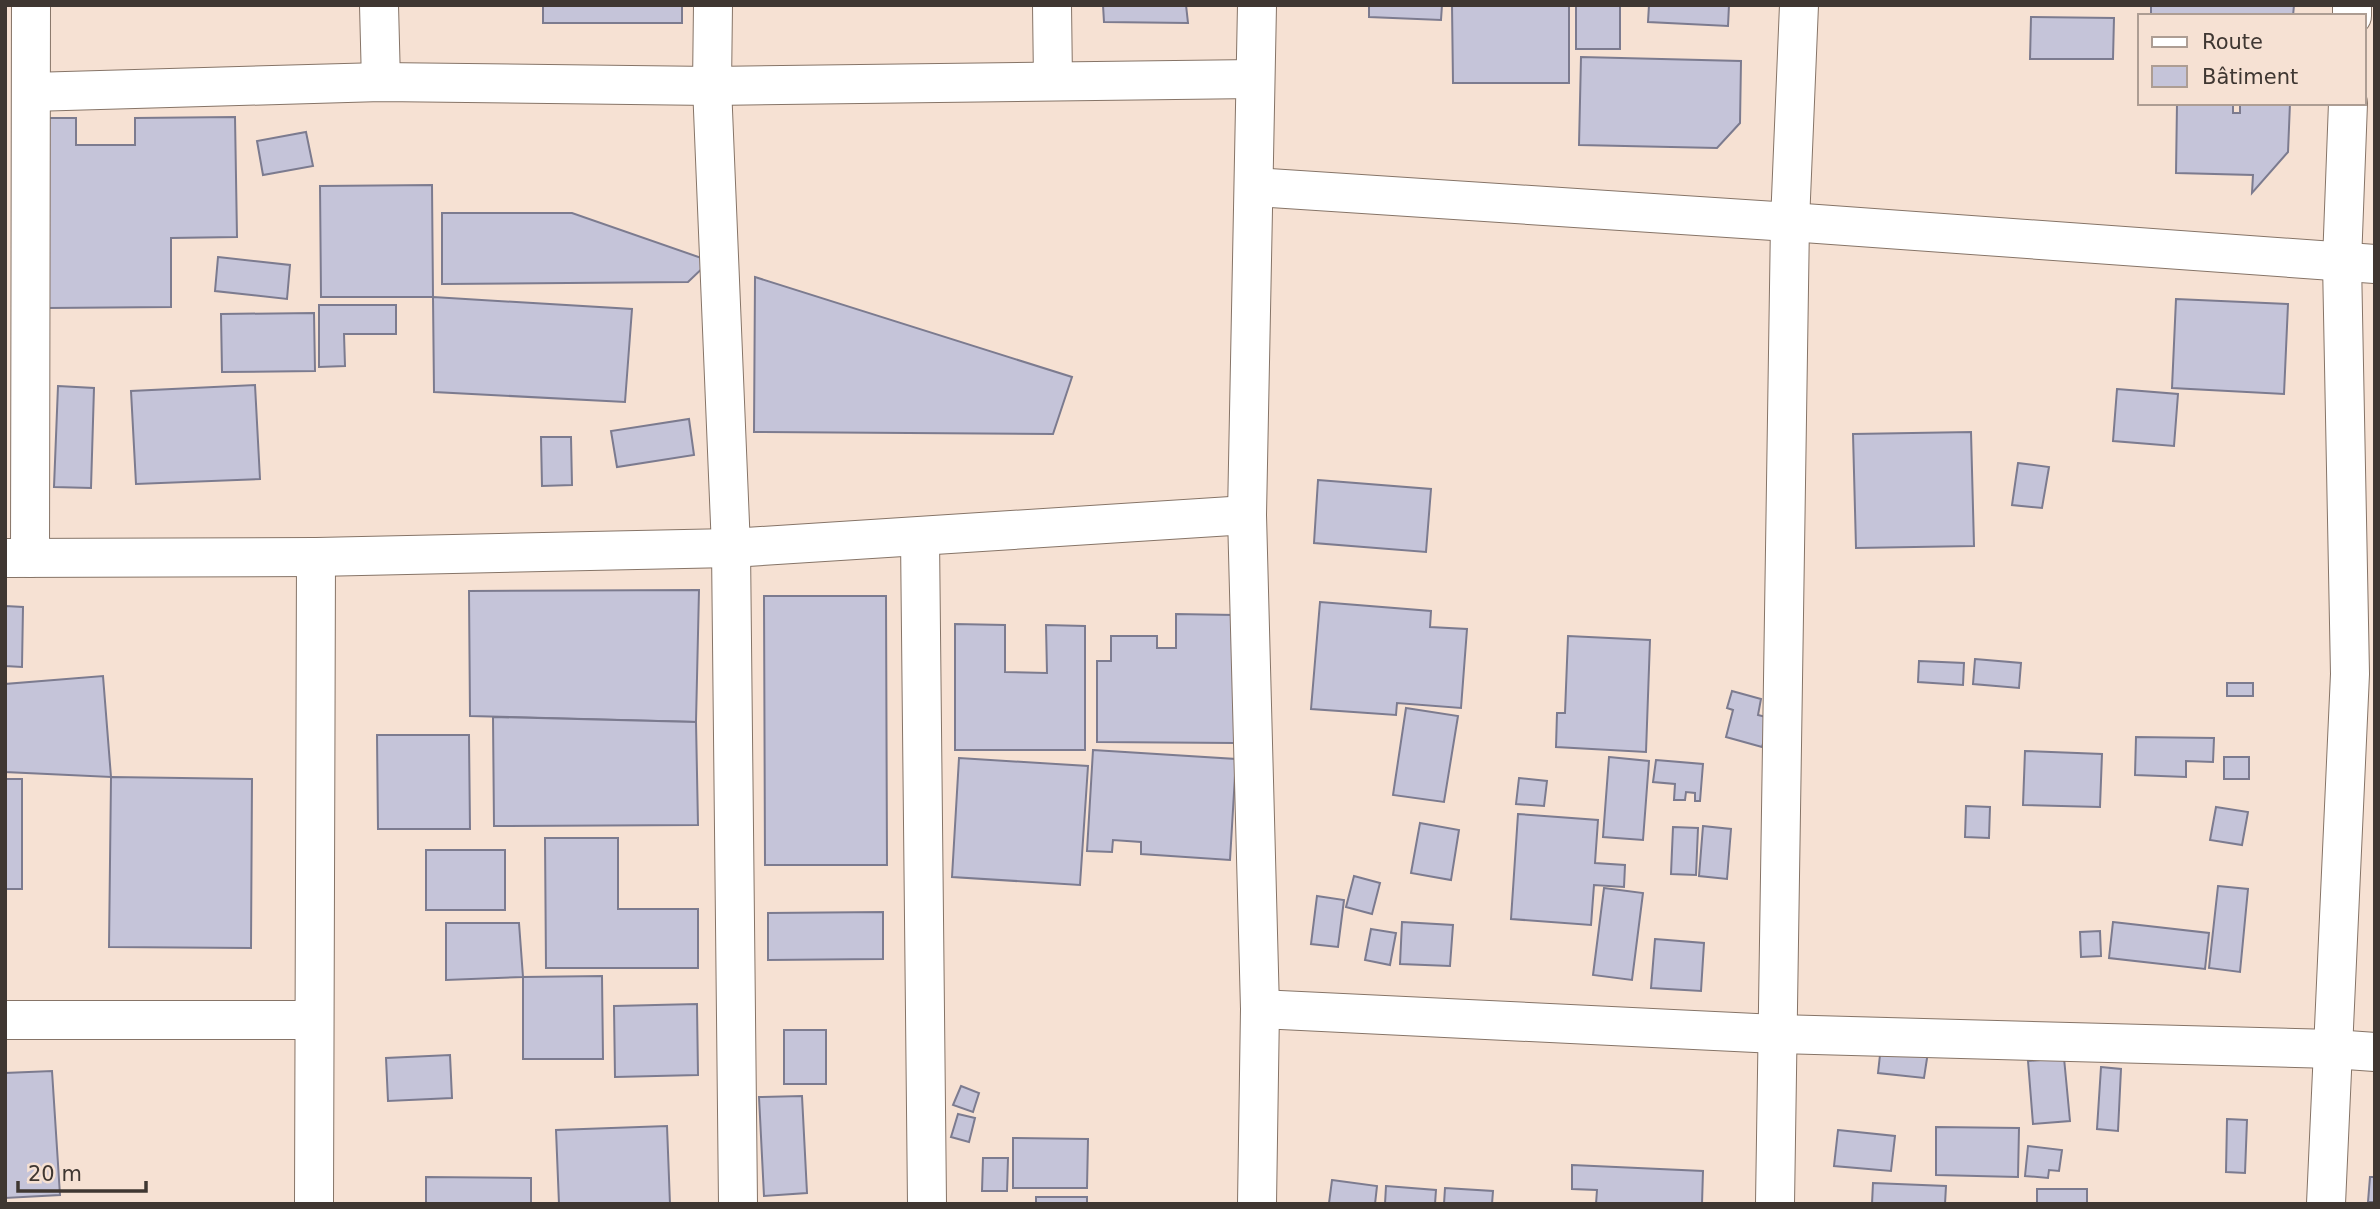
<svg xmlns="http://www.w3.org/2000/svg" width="2380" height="1209" viewBox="0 0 2380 1209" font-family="'DejaVu Sans',sans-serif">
<rect width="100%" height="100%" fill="#f6e1d3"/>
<!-- building -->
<g fill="#c5c4d9" stroke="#7c7b8f" stroke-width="2">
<rect x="543" y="5" width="139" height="18"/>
<polygon points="1103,5 1186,5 1188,23 1104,22"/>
<polygon points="1369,5 1442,5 1441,20 1369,17"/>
<polygon points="1452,5 1569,5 1569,83 1453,83"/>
<rect x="1576" y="5" width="44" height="44"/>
<polygon points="1649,5 1729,5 1728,26 1648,22"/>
<polygon points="2151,5 2294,5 2293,16 2151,16"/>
<polygon points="2031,17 2114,18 2113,59 2030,59"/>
<polygon points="1581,57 1741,61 1740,123 1717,148 1579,145"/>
<polygon points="2177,103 2233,103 2233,113 2240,113 2240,103 2290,103 2288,152 2252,193 2253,175 2176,173"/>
<polygon points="235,117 237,237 171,238 171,307 48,308 46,118 76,118 76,145 135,145 135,118"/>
<polygon points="306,132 313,166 263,175 257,141"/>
<polygon points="432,185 433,297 321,297 320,186"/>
<polygon points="442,213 572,213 710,261 688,282 442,284"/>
<polygon points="218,257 290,265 287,299 215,291"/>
<polygon points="755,277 1072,377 1053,434 754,432"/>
<polygon points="433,297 632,309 625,402 434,392"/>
<polygon points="2176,299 2288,304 2284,394 2172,388"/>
<polygon points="319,305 396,305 396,334 344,334 345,366 319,367"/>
<polygon points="314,313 315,371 222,372 221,314"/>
<polygon points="255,385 260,479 136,484 131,391"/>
<polygon points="58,386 94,388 91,488 54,487"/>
<polygon points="2117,389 2178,394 2174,446 2113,441"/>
<polygon points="689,419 694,455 617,467 611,431"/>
<polygon points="1971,432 1974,546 1856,548 1853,434"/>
<polygon points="541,437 571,437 572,485 542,486"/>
<polygon points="2018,463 2049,467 2042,508 2012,505"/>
<polygon points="1318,480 1431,489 1426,552 1314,543"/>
<polygon points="699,590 696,722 470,716 469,591"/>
<polygon points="764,596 886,596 887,865 765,865"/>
<polygon points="1320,602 1431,611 1430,627 1467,629 1461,708 1397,703 1396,715 1311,709"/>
<polygon points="5,606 23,607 22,667 5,666"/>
<polygon points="1176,614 1235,615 1235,743 1097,742 1097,661 1111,661 1111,636 1157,636 1157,648 1176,648"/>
<polygon points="955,624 1005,625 1005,672 1047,673 1046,625 1085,626 1085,750 955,750"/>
<polygon points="1568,636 1650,640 1646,752 1556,747 1557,713 1565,713"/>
<polygon points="1975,659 2021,663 2019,688 1973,684"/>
<polygon points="1919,661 1964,663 1963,685 1918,682"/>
<polygon points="103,676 111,777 5,772 5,684"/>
<rect x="2227" y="683" width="26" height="13"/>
<polygon points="1732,691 1761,699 1758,715 1770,718 1762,747 1726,737 1733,710 1727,708"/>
<polygon points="1406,708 1458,716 1444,802 1393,795"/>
<polygon points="493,717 696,722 698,825 494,826"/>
<polygon points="377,735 469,735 470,829 378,829"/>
<polygon points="2136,737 2214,738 2213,762 2186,761 2186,777 2135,775"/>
<polygon points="1093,750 1236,759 1230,860 1141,854 1141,842 1113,840 1112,852 1087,851"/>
<polygon points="2025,751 2102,754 2100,807 2023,805"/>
<polygon points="1609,757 1649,761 1643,840 1603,837"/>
<rect x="2224" y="757" width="25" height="22"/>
<polygon points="959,758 1088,766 1080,885 952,877"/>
<polygon points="1656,760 1703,764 1700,801 1695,801 1695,793 1686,792 1685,800 1674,800 1675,784 1653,782"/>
<polygon points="111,777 252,779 251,948 109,947"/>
<polygon points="1519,778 1547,781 1544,806 1516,804"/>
<rect x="5" y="779" width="17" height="110"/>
<polygon points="1966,806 1990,807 1989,838 1965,837"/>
<polygon points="2216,807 2248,812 2242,845 2210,840"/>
<polygon points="1518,814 1598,820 1595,863 1625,865 1624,887 1594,885 1591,925 1511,919"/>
<polygon points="1420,823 1459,830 1451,880 1411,873"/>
<polygon points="1703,826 1731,829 1727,879 1699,876"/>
<polygon points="1673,827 1698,828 1696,875 1671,874"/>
<polygon points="545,838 618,838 618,909 698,909 698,968 546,968"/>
<rect x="426" y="850" width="79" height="60"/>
<polygon points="1354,876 1380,883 1372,914 1346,907"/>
<polygon points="2218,886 2248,889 2240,972 2209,968"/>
<polygon points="1604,888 1643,893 1632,980 1593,975"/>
<polygon points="1317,896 1344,900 1338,947 1311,944"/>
<polygon points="883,912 883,959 768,960 768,913"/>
<polygon points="1402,922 1453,925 1450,966 1400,964"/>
<polygon points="2113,922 2209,933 2205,969 2109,958"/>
<polygon points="446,923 519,923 523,977 446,980"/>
<polygon points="1371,929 1396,933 1390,965 1365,960"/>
<polygon points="2100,931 2101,956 2081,957 2080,932"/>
<polygon points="1655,939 1704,943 1701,991 1651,988"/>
<polygon points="602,976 603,1059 523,1059 523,977"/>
<polygon points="697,1004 698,1075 615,1077 614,1006"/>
<rect x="784" y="1030" width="42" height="54"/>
<polygon points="1881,1046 1928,1052 1924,1078 1878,1073"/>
<polygon points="450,1055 452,1098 388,1101 386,1058"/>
<polygon points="2064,1058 2070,1121 2033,1124 2028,1061"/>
<polygon points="2101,1067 2121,1069 2118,1131 2097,1129"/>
<polygon points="52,1071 60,1195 5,1198 5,1073"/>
<polygon points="961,1086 979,1093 973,1112 953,1105"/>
<polygon points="802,1096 807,1193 764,1196 759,1097"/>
<polygon points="958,1114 975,1118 969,1142 951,1137"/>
<polygon points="2227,1119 2247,1120 2245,1173 2226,1172"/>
<polygon points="667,1126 670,1204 559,1204 556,1130"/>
<polygon points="1936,1127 2019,1128 2018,1177 1936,1175"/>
<polygon points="1838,1130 1895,1136 1891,1171 1834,1166"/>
<polygon points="1013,1138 1088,1139 1087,1188 1013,1188"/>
<polygon points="2028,1146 2062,1150 2059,1171 2049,1170 2048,1178 2025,1176"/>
<polygon points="983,1158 1008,1158 1007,1191 982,1191"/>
<polygon points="1572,1165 1703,1171 1702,1204 1596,1204 1597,1190 1572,1189"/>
<polygon points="426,1177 531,1178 531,1204 426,1204"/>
<polygon points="2370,1177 2375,1177 2375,1202 2368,1202"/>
<polygon points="1332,1180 1377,1186 1375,1204 1329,1203"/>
<polygon points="1873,1183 1946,1186 1945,1204 1872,1204"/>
<polygon points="1386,1186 1436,1190 1435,1204 1385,1204"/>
<polygon points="1445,1188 1493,1191 1492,1204 1444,1204"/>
<rect x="2037" y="1189" width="50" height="15"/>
<rect x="1036" y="1197" width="51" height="7"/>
</g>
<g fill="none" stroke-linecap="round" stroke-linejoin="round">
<!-- minor casing -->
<g stroke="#867467" stroke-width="40">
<g id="minor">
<polyline points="379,5 381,82"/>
<polyline points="713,5 712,86 731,548 738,1204"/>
<polyline points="1052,5 1053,81"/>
<polyline points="1257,5 1247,515 1260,1009 1257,1204"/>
<polyline points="2352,16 2352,5"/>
<polyline points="31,92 381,82 712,86 1255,79"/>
<polyline points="1254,187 1790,222 2375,264"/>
<polyline points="920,537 927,1204"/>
<polyline points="5,558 316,557 731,548 1247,515"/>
<polyline points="30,558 31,5"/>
<polyline points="1260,1009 1776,1034 2333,1049 2375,1052"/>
<polyline points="5,1020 314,1020"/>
<polyline points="314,1204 316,557"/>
<polyline points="1775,1204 1790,222 1799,5"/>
<polyline points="2326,1204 2350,674 2342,262 2348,103"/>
</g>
</g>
<!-- minor -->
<use href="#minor" stroke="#fff" stroke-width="38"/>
</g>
<!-- border -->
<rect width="2380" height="1209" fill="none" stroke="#3f3732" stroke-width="14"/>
<!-- legend -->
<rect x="2138" y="14" width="228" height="91" fill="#f6e1d3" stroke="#ad9d93" stroke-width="2"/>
<rect x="2152" y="37" width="35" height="10" fill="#ffffff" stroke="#ad9d93" stroke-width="2"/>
<text x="2202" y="49" font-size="21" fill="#3f3732">Route</text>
<rect x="2152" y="66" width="35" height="21" fill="#c5c4d9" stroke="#ad9d93" stroke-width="2"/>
<text x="2202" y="84" font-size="21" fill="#3f3732">Bâtiment</text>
<!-- scale -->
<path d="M18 1181v10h128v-10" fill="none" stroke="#3f3732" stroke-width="3.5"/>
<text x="28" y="1181" font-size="21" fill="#3f3732" stroke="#f6e1d3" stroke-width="5" paint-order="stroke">20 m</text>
</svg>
